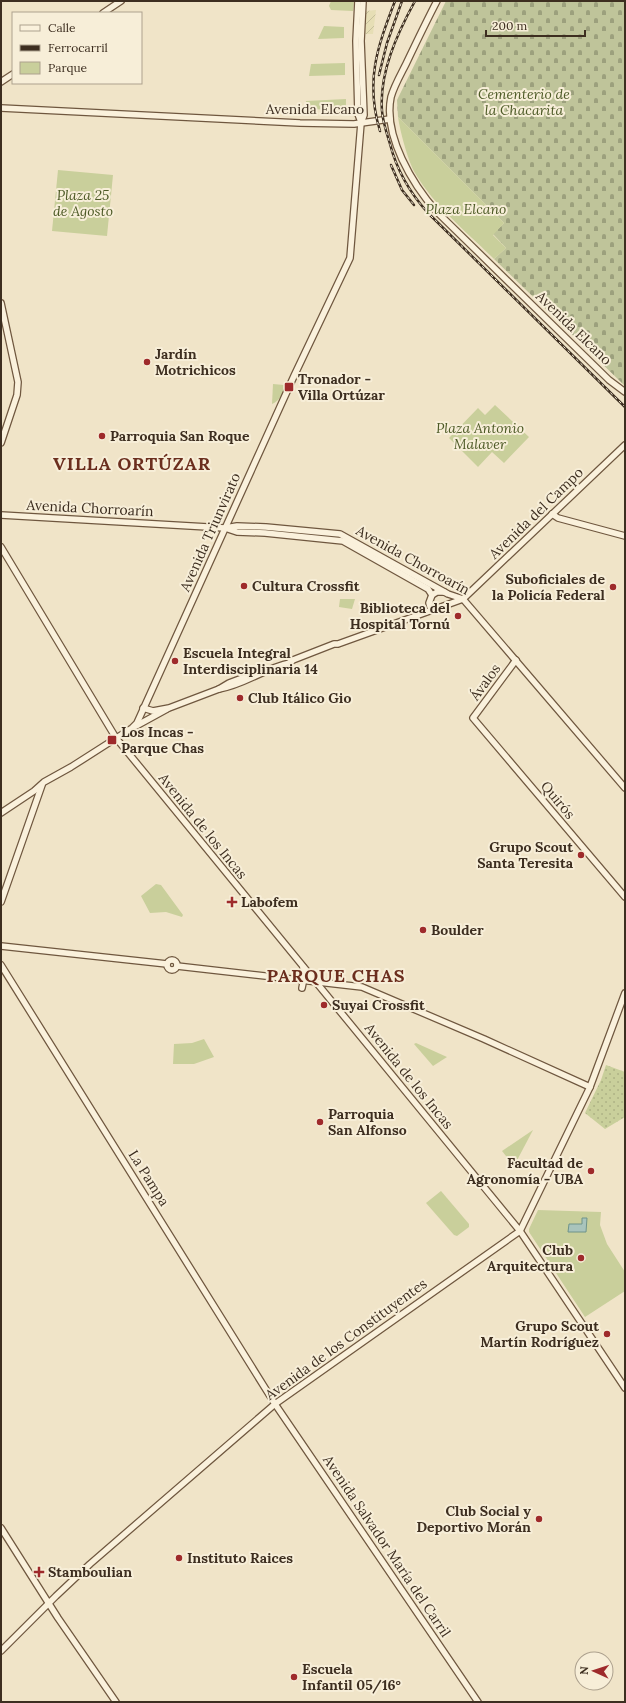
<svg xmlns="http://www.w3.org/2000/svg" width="626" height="1703" viewBox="0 0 626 1703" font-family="Lora,serif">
<defs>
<pattern id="farmland-furrows" width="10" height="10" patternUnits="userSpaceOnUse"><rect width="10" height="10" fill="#e6deb5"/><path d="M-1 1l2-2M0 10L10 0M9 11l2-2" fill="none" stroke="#c6bf9b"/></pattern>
<pattern id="cemetery-stones" width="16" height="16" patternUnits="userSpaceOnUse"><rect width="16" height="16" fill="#bfc49a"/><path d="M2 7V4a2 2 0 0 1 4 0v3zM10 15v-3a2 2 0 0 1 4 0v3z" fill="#9ca07d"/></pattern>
<pattern id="garden-dots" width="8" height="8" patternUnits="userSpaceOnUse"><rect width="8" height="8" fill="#c9cf9b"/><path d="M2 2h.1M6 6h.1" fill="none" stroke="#aeb285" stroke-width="1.8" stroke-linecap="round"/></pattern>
</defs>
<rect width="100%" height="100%" fill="#f0e4c8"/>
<!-- farmland -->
<polygon fill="url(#farmland-furrows)" points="376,10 373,34 365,34 366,11"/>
<!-- cemetery -->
<polygon fill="url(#cemetery-stones)" points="446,1 625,1 625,386 494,259 506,248 493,234 504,223 398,117 397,100"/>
<!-- park -->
<g fill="#c9cf9b">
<polygon points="331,1 354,1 353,11 331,10 329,6"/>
<polygon points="324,26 344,27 344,38 318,39"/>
<polygon points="345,63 345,75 309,76 311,64"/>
<polygon points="346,99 346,110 305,109 306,101"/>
<path d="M398 117 504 223 493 235 506 248 494 259C467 232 435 207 415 173 408 161 400 131 398 117Z"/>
<polygon points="58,170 113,175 107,236 52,231"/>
<path d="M273 384 284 385C284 394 279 401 272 404Z"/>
<polygon points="495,405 529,437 504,463 492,452 478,467 449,438 478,408 485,415"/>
<polygon points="340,599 355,599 352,609 339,607"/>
<polygon points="156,884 161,885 183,915 182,917 166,912 150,913 141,896"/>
<polygon points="204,1039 214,1057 194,1064 173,1064 174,1044 192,1043"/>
<polygon points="416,1043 447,1057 433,1066 414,1044"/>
<polygon points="533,1130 514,1166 502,1151"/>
<polygon points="441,1191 469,1224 469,1227 457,1236 454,1235 426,1203"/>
<polygon points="538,1210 601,1212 600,1225 607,1244 625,1272 625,1291 585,1317 529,1232 529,1229"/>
</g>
<!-- garden -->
<polygon fill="url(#garden-dots)" points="606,1065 625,1072 625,1117 605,1129 585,1113 601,1080"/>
<!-- water -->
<polygon fill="#a9c4bc" stroke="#6f938a" points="582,1218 587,1218 586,1232 568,1232 569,1224 582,1224"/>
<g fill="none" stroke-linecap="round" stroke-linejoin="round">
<!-- secondary casing -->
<g stroke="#6f573f" stroke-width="8">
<g id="secondary">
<polyline points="358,1 356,41 358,114 361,122"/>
<path d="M437 1C426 22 416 43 406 64 401 74 394 86 391 97 383 136 413 185 437 212L609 380 625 392"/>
<polyline points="103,13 121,1"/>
<polyline points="1,82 13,74"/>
<polyline points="1,108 300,123 354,124 390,119"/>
<polyline points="1,303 18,382 17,395 1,443"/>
<polyline points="552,514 558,518 625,536"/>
<polyline points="1,515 225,528 237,526 266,527 340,534 448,594 463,599 625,788"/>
<polyline points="225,528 237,532 265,533 343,541 428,589 432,595"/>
<polyline points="1,547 116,738 520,1231 625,1388"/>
<polyline points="431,610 429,603 432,595 437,592 444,592"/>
<polyline points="516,660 473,718 625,897"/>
<polyline points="288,664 293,660 334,644 338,644 463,599 625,445"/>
<path d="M219 689C244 685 265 668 290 663"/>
<polyline points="143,708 153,711 169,708 219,689 229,683 245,677 252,676"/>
<polyline points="136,726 167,709"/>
<polyline points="1,813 34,791 44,782 71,767 132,728 137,723 294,376 350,258 361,123 364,115 361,41 363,1"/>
<polyline points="1,902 42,785"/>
<polyline points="1,946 167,964"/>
<circle cx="172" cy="965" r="5"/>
<polyline points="1,965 275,1404 478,1702"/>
<polyline points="177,966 362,987 484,1039 590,1087"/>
<polyline points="302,988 304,978 303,967"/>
<polyline points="1,1528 58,1618 116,1702"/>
<polyline points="1,1651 56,1596 90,1564 275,1404 520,1231 590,1087 625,993"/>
</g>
</g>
<!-- secondary -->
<use href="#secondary" stroke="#faf1dc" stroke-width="5.5"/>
<!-- rail casing -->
<g stroke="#3d2e20" stroke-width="2.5">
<g id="rail">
<path d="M415 1C397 34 379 73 382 111 383 123 387 134 390 144 397 171 410 193 428 213L625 407"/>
<polyline points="379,75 387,43 402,1"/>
<path d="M380 131C365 81 377 48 395 1"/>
<polyline points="391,165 402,190 414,205"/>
</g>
</g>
<!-- rail -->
<use href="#rail" stroke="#f7eed8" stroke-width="1" stroke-dasharray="3" stroke-linecap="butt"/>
</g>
<!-- markers -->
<g fill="#9e2a2b" stroke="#f7eed8" stroke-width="1.5">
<circle cx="147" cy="362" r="4"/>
<rect x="284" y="382" width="10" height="10" rx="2"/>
<circle cx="102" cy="436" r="4"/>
<circle cx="244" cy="586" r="4"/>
<circle cx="613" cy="587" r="4"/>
<circle cx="458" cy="616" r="4"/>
<circle cx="175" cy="661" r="4"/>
<circle cx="240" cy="698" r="4"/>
<rect x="107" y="735" width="10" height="10" rx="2"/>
<circle cx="581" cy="855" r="4"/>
<path d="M230 896h4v4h4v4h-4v4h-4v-4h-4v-4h4z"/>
<circle cx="423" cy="930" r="4"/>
<circle cx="324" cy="1005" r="4"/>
<circle cx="320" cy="1122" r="4"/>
<circle cx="591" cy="1171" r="4"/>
<circle cx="581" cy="1258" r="4"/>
<circle cx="607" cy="1334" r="4"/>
<circle cx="539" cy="1519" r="4"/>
<circle cx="179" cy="1558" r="4"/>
<path d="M37 1566h4v4h4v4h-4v4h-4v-4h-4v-4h4z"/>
<circle cx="294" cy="1677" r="4"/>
</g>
<g text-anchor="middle" stroke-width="4" stroke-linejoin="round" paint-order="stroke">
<!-- park labels -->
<g font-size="14" font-style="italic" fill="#4d5a26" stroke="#f7eed8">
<text x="524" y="99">Cementerio de<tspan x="524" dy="16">la Chacarita</tspan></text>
<text x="83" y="200">Plaza 25<tspan x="83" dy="16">de Agosto</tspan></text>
<text x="466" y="214">Plaza Elcano</text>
<text x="480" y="433">Plaza Antonio<tspan x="480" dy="16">Malaver</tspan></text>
</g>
<!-- street labels -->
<g font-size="14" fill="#3d2e20" stroke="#f7eed8">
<text x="315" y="114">Avenida Elcano</text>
<text transform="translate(574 328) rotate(44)" y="5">Avenida Elcano</text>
<text transform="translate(90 508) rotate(3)" y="5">Avenida Chorroarín</text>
<text transform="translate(536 513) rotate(-44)" y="5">Avenida del Campo</text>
<text transform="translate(210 532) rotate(-66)" y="5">Avenida Triunvirato</text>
<text transform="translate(413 560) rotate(29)" y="5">Avenida Chorroarín</text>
<text transform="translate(485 682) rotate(-54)" y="5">Ávalos</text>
<text transform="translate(558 800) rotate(50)" y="5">Quirós</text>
<text transform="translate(203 826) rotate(51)" y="5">Avenida de los Incas</text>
<text transform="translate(409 1076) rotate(51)" y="5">Avenida de los Incas</text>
<text transform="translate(149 1178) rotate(58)" y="5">La Pampa</text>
<text transform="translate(346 1339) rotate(-36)" y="5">Avenida de los Constituyentes</text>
<text transform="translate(387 1546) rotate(56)" y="5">Avenida Salvador María del Carril</text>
</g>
<!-- poi labels -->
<g font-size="14" font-weight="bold" fill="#3d2e20" stroke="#f7eed8" text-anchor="start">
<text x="155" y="359">Jardín<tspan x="155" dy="16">Motrichicos</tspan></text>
<text x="298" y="384">Tronador -<tspan x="298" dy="16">Villa Ortúzar</tspan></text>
<text x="110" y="441">Parroquia San Roque</text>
<text x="605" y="584" text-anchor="end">Suboficiales de<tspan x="605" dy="16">la Policía Federal</tspan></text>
<text x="252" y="591">Cultura Crossfit</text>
<text x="450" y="613" text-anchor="end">Biblioteca del<tspan x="450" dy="16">Hospital Tornú</tspan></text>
<text x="183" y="658">Escuela Integral<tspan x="183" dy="16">Interdisciplinaria 14</tspan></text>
<text x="248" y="703">Club Itálico Gio</text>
<text x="121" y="737">Los Incas -<tspan x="121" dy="16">Parque Chas</tspan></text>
<text x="573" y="852" text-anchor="end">Grupo Scout<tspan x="573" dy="16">Santa Teresita</tspan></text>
<text x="241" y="907">Labofem</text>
<text x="431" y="935">Boulder</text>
<text x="332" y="1010">Suyai Crossfit</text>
<text x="328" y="1119">Parroquia<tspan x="328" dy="16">San Alfonso</tspan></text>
<text x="583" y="1168" text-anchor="end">Facultad de<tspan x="583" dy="16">Agronomía - UBA</tspan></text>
<text x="573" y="1255" text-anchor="end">Club<tspan x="573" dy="16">Arquitectura</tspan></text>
<text x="599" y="1331" text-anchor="end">Grupo Scout<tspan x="599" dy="16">Martín Rodríguez</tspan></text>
<text x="531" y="1516" text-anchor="end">Club Social y<tspan x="531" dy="16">Deportivo Morán</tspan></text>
<text x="187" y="1563">Instituto Raices</text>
<text x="48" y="1577">Stamboulian</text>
<text x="302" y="1674">Escuela<tspan x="302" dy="16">Infantil 05/16°</tspan></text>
</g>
<!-- district labels -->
<g font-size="18" font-weight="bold" letter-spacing="1" fill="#6b2e1e" stroke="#f7eed8">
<text x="132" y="470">VILLA ORTÚZAR</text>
<text x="336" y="982">PARQUE CHAS</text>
</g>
</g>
<!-- border -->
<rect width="626" height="1703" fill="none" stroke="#3d2e20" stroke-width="4"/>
<!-- legend -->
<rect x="12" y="12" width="130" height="72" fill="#f7eed8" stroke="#ada18e"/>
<rect x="20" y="25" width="20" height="6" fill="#faf1dc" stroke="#ada18e"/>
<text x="48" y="32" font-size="12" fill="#3d2e20">Calle</text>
<rect x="20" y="45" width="20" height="6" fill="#3d2e20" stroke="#ada18e"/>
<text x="48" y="52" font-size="12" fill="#3d2e20">Ferrocarril</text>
<rect x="20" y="62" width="20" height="12" fill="#c9cf9b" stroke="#ada18e"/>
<text x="48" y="72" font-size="12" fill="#3d2e20">Parque</text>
<!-- north arrow -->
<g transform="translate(594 1671) rotate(273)"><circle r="19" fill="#f7eed8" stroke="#ada18e"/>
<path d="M0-3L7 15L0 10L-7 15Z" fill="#9e2a2b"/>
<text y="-6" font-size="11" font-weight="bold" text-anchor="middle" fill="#3d2e20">N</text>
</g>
<!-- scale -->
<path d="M486 30v6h99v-6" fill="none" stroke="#3d2e20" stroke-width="2"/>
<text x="492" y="30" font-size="12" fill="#3d2e20" stroke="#f7eed8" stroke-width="3" paint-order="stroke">200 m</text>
</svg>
